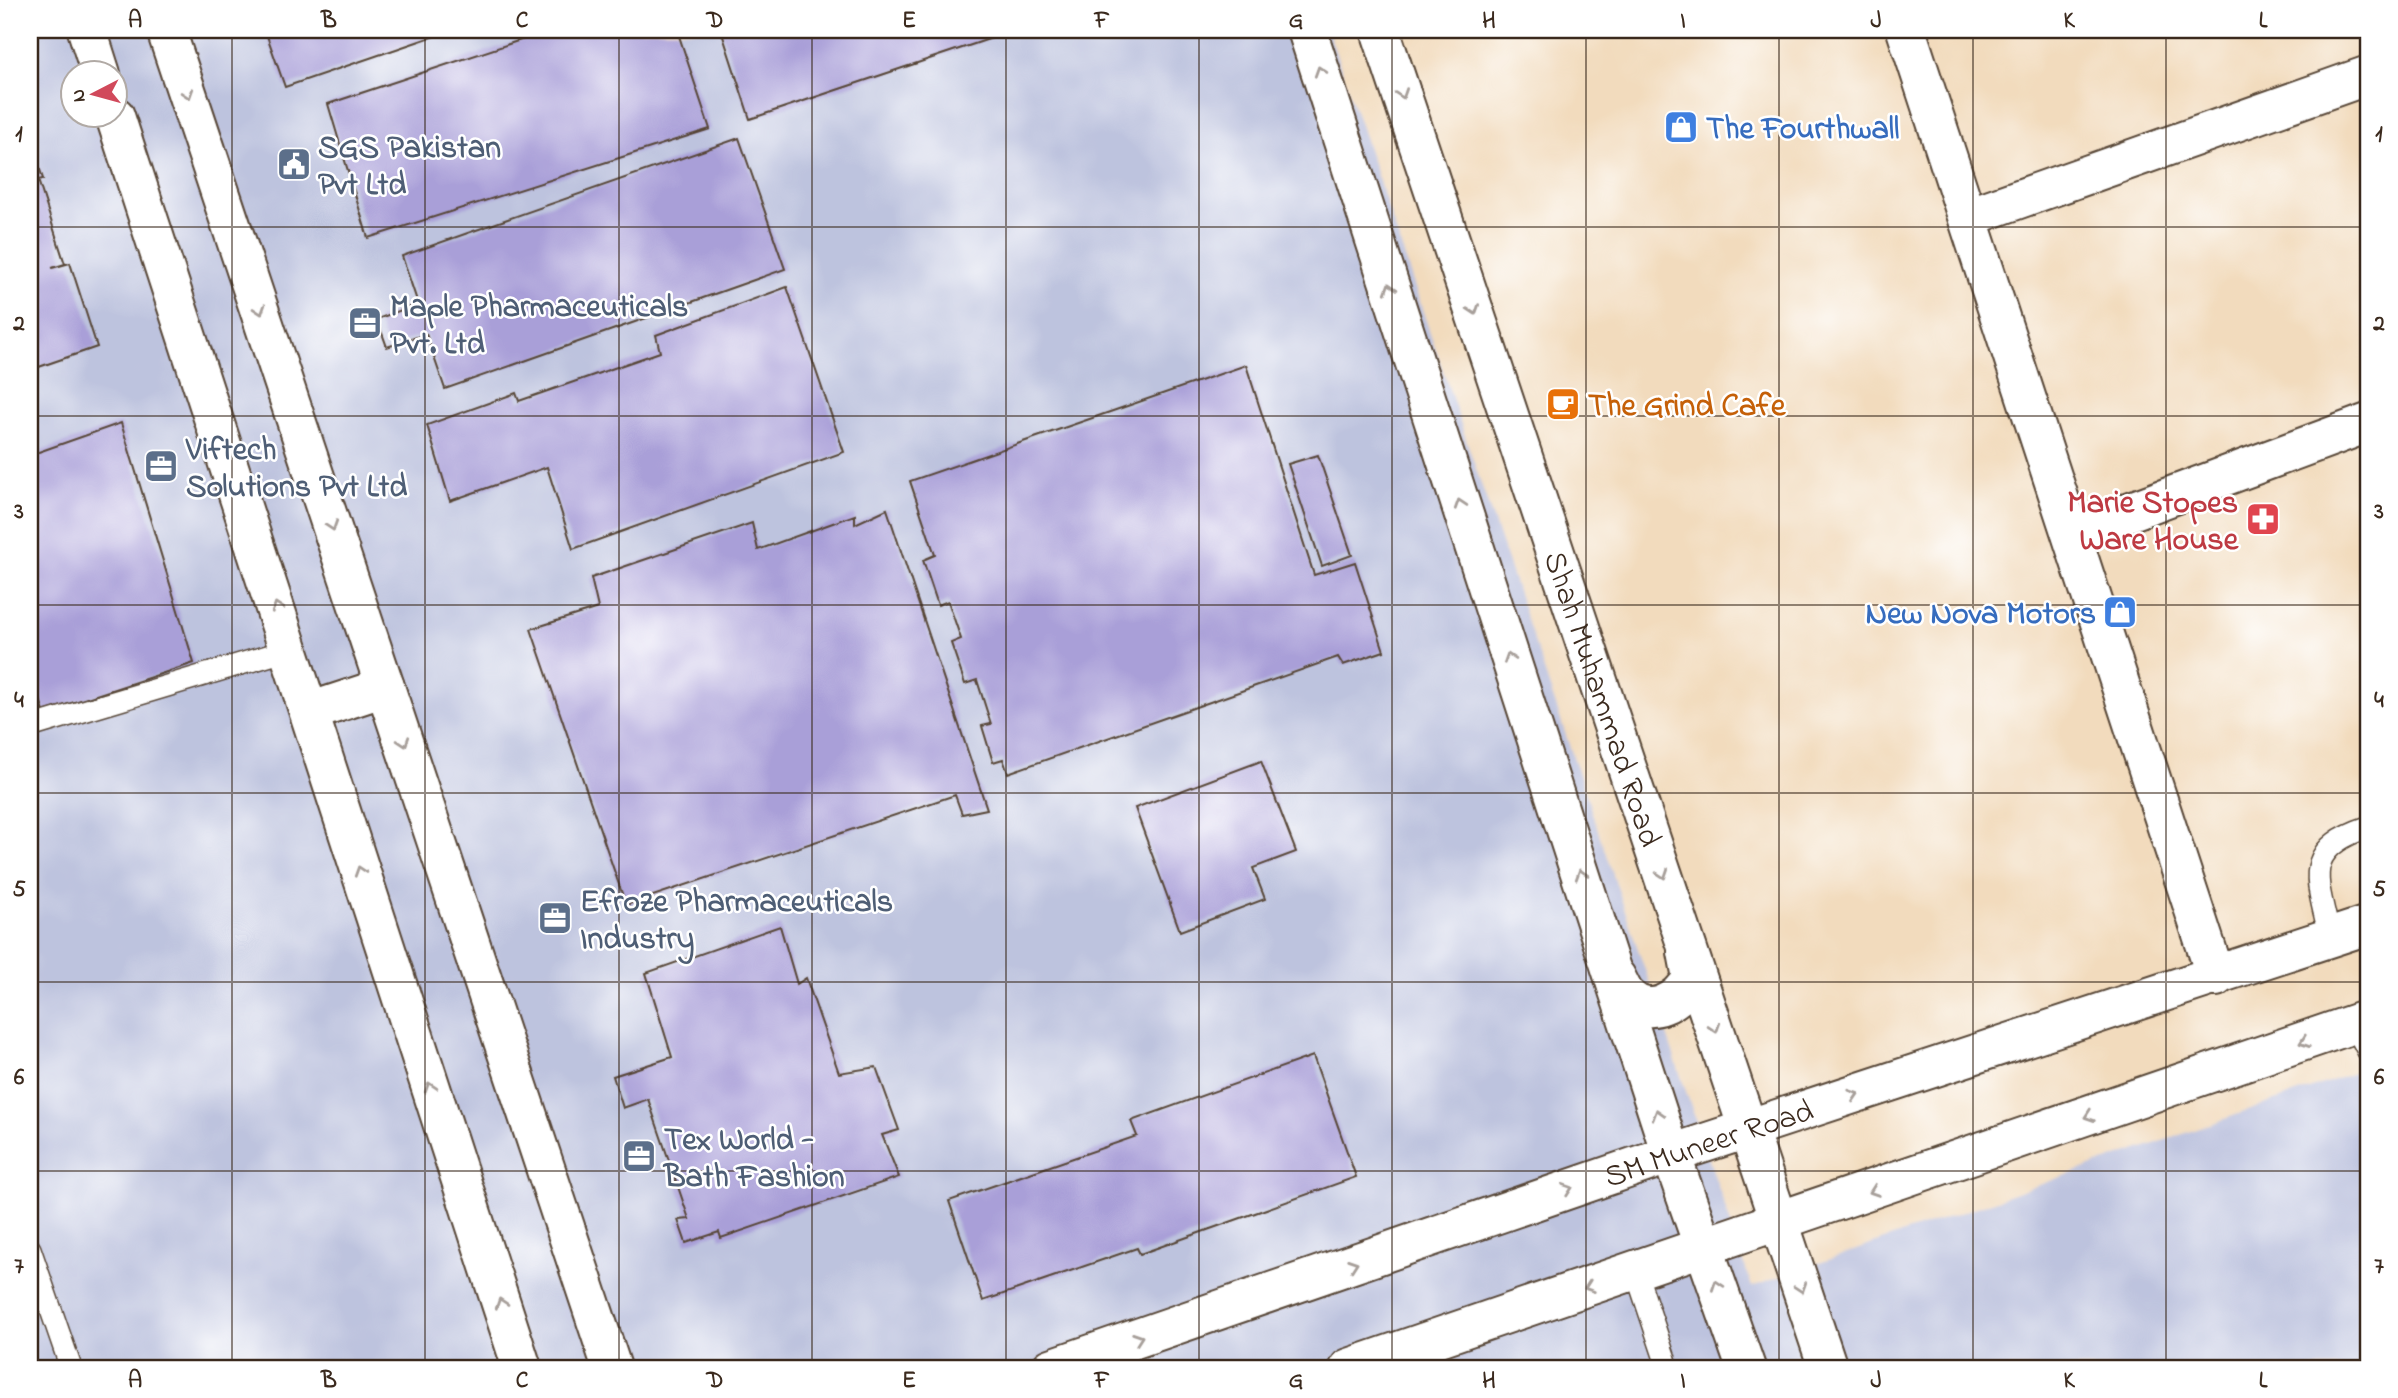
<svg xmlns="http://www.w3.org/2000/svg" width="2398" height="1398" viewBox="0 0 2398 1398" font-family="'Indie Flower',sans-serif">
<rect width="100%" height="100%" fill="#fff"/>
<filter id="ink" filterUnits="userSpaceOnUse"><feTurbulence type="fractalNoise" baseFrequency=".0143" numOctaves="2"/><feDisplacementMap in="SourceGraphic" scale="14" xChannelSelector="R" yChannelSelector="G"/><feConvolveMatrix kernelMatrix="1 2 1 2 8 2 1 2 1" color-interpolation-filters="sRGB"/></filter>
<filter id="wash" filterUnits="userSpaceOnUse"><feTurbulence type="fractalNoise" baseFrequency=".00686" numOctaves="4" result="noise"/><feDisplacementMap in="SourceGraphic" scale="28" xChannelSelector="R" yChannelSelector="G"/><feGaussianBlur stdDeviation="1.57" result="paint"/><feColorMatrix in="noise" values="0 0 0 0 0 0 0 0 0 0 0 0 0 0 0 0 0 1.4 0 .05"/><feComposite in="paint" operator="in"/></filter>
<g filter="url(#wash)">
<rect width="100%" height="100%" fill="#f2dbbd"/>
<!-- industrial -->
<path fill="#bdc3de" fill-rule="evenodd" d="M30 30H1328L1752 1287 2368 1068V1368H30ZM74 74H116V116H74Z"/>
<g id="blocks">
<!-- building -->
<g fill="#a99fd8">
<polygon points="265,30 452,30 285,87"/>
<polygon points="551,30 677,30 710,129 368,238 328,104"/>
<polygon points="721,30 1016,30 750,119"/>
<polygon points="739,138 785,269 445,389 426,334 387,347 377,319 418,304 402,256"/>
<polygon points="30,139 43,179 38,180 65,264 52,268 70,263 97,347 30,370"/>
<polygon points="787,287 844,452 573,549 547,467 450,501 427,425 516,393 519,401 660,352 656,335"/>
<polygon points="1246,365 1314,575 1355,562 1384,651 1343,665 1338,657 1008,773 1003,759 993,762 982,726 991,724 977,680 965,684 951,643 961,639 948,601 938,605 923,560 935,555 910,481"/>
<polygon points="121,423 194,663 44,712 30,667 30,455"/>
<polygon points="1318,455 1352,555 1322,566 1288,464"/>
<polygon points="887,509 987,809 962,814 955,795 626,905 531,629 598,608 591,578 752,523 758,550 855,515 855,524"/>
<polygon points="1261,761 1296,852 1253,868 1265,899 1180,931 1135,808"/>
<polygon points="780,926 797,984 806,978 839,1073 876,1067 899,1130 882,1135 899,1177 721,1238 719,1232 686,1243 678,1220 689,1219 648,1099 623,1108 613,1076 672,1057 646,973"/>
<polygon points="1313,1056 1356,1177 1140,1254 1137,1248 983,1301 949,1201 1137,1136 1131,1121"/>
</g>
</g>
</g>
<g filter="url(#ink)">
<use href="#blocks" fill-opacity="0" stroke="#564536" stroke-width="2"/>
<g fill="none" stroke-linecap="round" stroke-linejoin="round">
<!-- lane casing -->
<g stroke="#564536" stroke-width="24">
<g id="lane">
<polyline points="30,727 291,649"/>
<path d="M2330 938C2318 880 2299 850 2368 827"/>
<polyline points="2354,1024 2368,1051"/>
<polyline points="30,1249 71,1368"/>
<polyline points="1636,1272 1668,1368"/>
</g>
</g>
<!-- street casing -->
<g stroke="#564536" stroke-width="42">
<g id="street">
<polyline points="1906,30 2216,977"/>
<polyline points="1968,217 2366,76"/>
<polyline points="2072,533 2368,423"/>
</g>
</g>
<!-- secondary casing -->
<g stroke="#564536" stroke-width="42">
<g id="secondary">
<polyline points="87,30 101,74"/>
<polyline points="166,30 612,1368"/>
<polyline points="1307,30 1671,1154 1746,1368"/>
<path id="s1" d="M1380 30 1828 1368"/>
<polyline points="115,116 522,1368"/>
<polyline points="309,712 385,687"/>
<path d="M1616 977C1619 982 1622 991 1627 996 1649 1020 1680 1001 1692 978L1687 952"/>
</g>
</g>
<!-- primary casing -->
<g stroke="#564536" stroke-width="42">
<g id="primary">
<path id="s2" d="M1051 1368 1671 1154 2368 925"/>
<polyline points="1349,1368 2368,1019"/>
</g>
</g>
<!-- lane -->
<use href="#lane" stroke="#fff" stroke-width="21"/>
<!-- street -->
<use href="#street" stroke="#fff" stroke-width="38"/>
<!-- secondary -->
<use href="#secondary" stroke="#fff" stroke-width="38"/>
<!-- primary -->
<use href="#primary" stroke="#fff" stroke-width="38"/>
</g>
<!-- one-way arrows -->
<defs><path id="oneway-chevron" d="M-2-3.5L2.5 0L-2 3.5" fill="none" stroke-width="1.6" stroke-linecap="round" stroke-linejoin="round" transform="scale(1.75)"/></defs>
<g stroke="#a79f9a">
<use href="#oneway-chevron" transform="translate(1320 71) rotate(-108)"/>
<use href="#oneway-chevron" transform="translate(188 94) rotate(72)"/>
<use href="#oneway-chevron" transform="translate(1402 94) rotate(71)"/>
<use href="#oneway-chevron" transform="translate(1390 288) rotate(-108)"/>
<use href="#oneway-chevron" transform="translate(260 310) rotate(72)"/>
<use href="#oneway-chevron" transform="translate(1474 310) rotate(71)"/>
<use href="#oneway-chevron" transform="translate(1460 504) rotate(-108)"/>
<use href="#oneway-chevron" transform="translate(332 526) rotate(72)"/>
<use href="#oneway-chevron" transform="translate(277 607) rotate(-108)"/>
<use href="#oneway-chevron" transform="translate(1509 658) rotate(-108)"/>
<use href="#oneway-chevron" transform="translate(404 742) rotate(72)"/>
<use href="#oneway-chevron" transform="translate(360 871) rotate(-108)"/>
<use href="#oneway-chevron" transform="translate(1581 874) rotate(-108)"/>
<use href="#oneway-chevron" transform="translate(1663 874) rotate(71)"/>
<use href="#oneway-chevron" transform="translate(1715 1028) rotate(72)"/>
<use href="#oneway-chevron" transform="translate(2304 1042) rotate(161)"/>
<use href="#oneway-chevron" transform="translate(430 1087) rotate(-108)"/>
<use href="#oneway-chevron" transform="translate(1854 1095) rotate(-18)"/>
<use href="#oneway-chevron" transform="translate(1658 1114) rotate(-107)"/>
<use href="#oneway-chevron" transform="translate(2089 1116) rotate(161)"/>
<use href="#oneway-chevron" transform="translate(1568 1189) rotate(-19)"/>
<use href="#oneway-chevron" transform="translate(1874 1191) rotate(161)"/>
<use href="#oneway-chevron" transform="translate(1353 1264) rotate(-19)"/>
<use href="#oneway-chevron" transform="translate(1717 1285) rotate(-109)"/>
<use href="#oneway-chevron" transform="translate(1589 1287) rotate(161)"/>
<use href="#oneway-chevron" transform="translate(1801 1288) rotate(71)"/>
<use href="#oneway-chevron" transform="translate(501 1303) rotate(-108)"/>
<use href="#oneway-chevron" transform="translate(1138 1338) rotate(-19)"/>
</g>
</g>
<!-- grid -->
<path fill="none" stroke="#3b2a1e" stroke-width="2" stroke-opacity="0.55" d="M232 30V1368M425 30V1368M619 30V1368M812 30V1368M1006 30V1368M1199 30V1368M1392 30V1368M1586 30V1368M1779 30V1368M1973 30V1368M2166 30V1368M30 227H2368M30 416H2368M30 605H2368M30 793H2368M30 982H2368M30 1171H2368"/>
<!-- icons -->
<defs>
<g id="shop-square" transform="scale(1.75)"><rect x="-9" y="-9" width="18" height="18" rx="4" fill="#3f7fe0" stroke="#fff"/><path d="M-5-2.5h2.3a2.7 3.5 0 0 1 5.4 0H5L5.5 6h-11ZM-1.5-2.5h3a1.5 2.3 0 0 0-3 0Z" fill="#fff"/></g>
<g id="civic-square" transform="scale(1.75)"><rect x="-9" y="-9" width="18" height="18" rx="4" fill="#5c6f8a" stroke="#fff"/><path d="M-.6-6.5H3V-4.5H.6V-3L4-1V1h2V6H-6V1h2V-1L-.6-3ZM-1.2 2.5V6h2.4V2.5Z" fill="#fff"/></g>
<g id="office-square" transform="scale(1.75)"><rect x="-9" y="-9" width="18" height="18" rx="4" fill="#5c6f8a" stroke="#fff"/><path d="M-6-3h4V-5.5h4V-3h4V5H-6ZM-1-4.5V-3h2v-1.5ZM-6 0V1H6V0Z" fill="#fff"/></g>
<g id="cafe-square" transform="scale(1.75)"><rect x="-9" y="-9" width="18" height="18" rx="4" fill="#e8710a" stroke="#fff"/><path d="M-5.5-4.5H6V0H3Q3 3.5 0 3.5H-2.5Q-5.5 3.5-5.5 0ZM3-3.2v2h1.7v-2ZM-6 4.5H4V6H-6Z" fill="#fff"/></g>
<g id="pharmacy-square" transform="scale(1.75)"><rect x="-9" y="-9" width="18" height="18" rx="4" fill="#e0444e" stroke="#fff"/><path d="M-2-6h4v4h4v4h-4v4h-4v-4h-4v-4h4Z" fill="#fff"/></g>
</defs>
<g fill-rule="evenodd">
<use href="#shop-square" x="1681" y="127"/>
<use href="#civic-square" x="294" y="164"/>
<use href="#office-square" x="365" y="323"/>
<use href="#cafe-square" x="1563" y="404"/>
<use href="#office-square" x="161" y="466"/>
<use href="#pharmacy-square" x="2263" y="519"/>
<use href="#shop-square" x="2120" y="612"/>
<use href="#office-square" x="555" y="918"/>
<use href="#office-square" x="639" y="1156"/>
</g>
<g text-anchor="middle" stroke-width="5" stroke-linejoin="round" paint-order="stroke">
<!-- shop labels -->
<g font-size="32" font-weight="bold" fill="#366cbe" stroke="#fff" text-anchor="start">
<text x="1706" y="138">The Fourthwall</text>
<text x="2096" y="623" text-anchor="end">New Nova Motors</text>
</g>
<!-- service labels -->
<g font-size="32" font-weight="bold" fill="#4e5e75" stroke="#fff" text-anchor="start">
<text x="318" y="157">SGS Pakistan<tspan x="318" dy="37">Pvt Ltd</tspan></text>
<text x="390" y="316">Maple Pharmaceuticals<tspan x="390" dy="37">Pvt. Ltd</tspan></text>
<text x="186" y="459">Viftech<tspan x="186" dy="37">Solutions Pvt Ltd</tspan></text>
<text x="580" y="911">Efroze Pharmaceuticals<tspan x="580" dy="37">Industry</tspan></text>
<text x="664" y="1149">Tex World -<tspan x="664" dy="37">Bath Fashion</tspan></text>
</g>
<!-- food labels -->
<g font-size="32" font-weight="bold" fill="#c56008" stroke="#fff" text-anchor="start">
<text x="1588" y="415">The Grind Cafe</text>
</g>
<!-- health labels -->
<g font-size="32" font-weight="bold" fill="#be3a42" stroke="#fff" text-anchor="end">
<text x="2238" y="512">Marie Stopes<tspan x="2238" dy="37">Ware House</tspan></text>
</g>
<!-- street labels -->
<g font-size="32" fill="#3b2a1e" stroke="#fff">
<text dy="11" stroke="none"><textPath href="#s1" startOffset="705">Shah Muhammad Road</textPath></text>
<text dy="11" stroke="none"><textPath href="#s2" startOffset="695">SM Muneer Road</textPath></text>
</g>
</g>
<!-- margin -->
<rect width="2398" height="1398" fill="none" stroke="#fff" stroke-width="77"/>
<!-- north arrow -->
<g transform="translate(94 94) rotate(264)"><circle r="33" fill="#ffffff" stroke="#b1aaa5" stroke-width="2"/>
<path d="M0-5L12 26L0 18L-12 26Z" fill="#d1495b"/>
<text y="-10" font-size="19" font-weight="bold" text-anchor="middle" fill="#3b2a1e">N</text>
</g>
<rect x="38" y="38" width="2322" height="1322" fill="none" stroke="#3b2a1e" stroke-width="2.5"/>
<g font-size="23" text-anchor="middle" font-weight="bold" fill="#3b2a1e">
<text x="135" y="27">A</text>
<text x="329" y="27">B</text>
<text x="522" y="27">C</text>
<text x="715" y="27">D</text>
<text x="909" y="27">E</text>
<text x="1102" y="27">F</text>
<text x="1296" y="27">G</text>
<text x="1489" y="27">H</text>
<text x="1683" y="27">I</text>
<text x="1876" y="27">J</text>
<text x="2069" y="27">K</text>
<text x="2263" y="27">L</text>
<text x="19" y="141">1</text>
<text x="2379" y="141">1</text>
<text x="19" y="330">2</text>
<text x="2379" y="330">2</text>
<text x="19" y="518">3</text>
<text x="2379" y="518">3</text>
<text x="19" y="707">4</text>
<text x="2379" y="707">4</text>
<text x="19" y="896">5</text>
<text x="2379" y="896">5</text>
<text x="19" y="1084">6</text>
<text x="2379" y="1084">6</text>
<text x="19" y="1273">7</text>
<text x="2379" y="1273">7</text>
<text x="135" y="1387">A</text>
<text x="329" y="1387">B</text>
<text x="522" y="1387">C</text>
<text x="715" y="1387">D</text>
<text x="909" y="1387">E</text>
<text x="1102" y="1387">F</text>
<text x="1296" y="1387">G</text>
<text x="1489" y="1387">H</text>
<text x="1683" y="1387">I</text>
<text x="1876" y="1387">J</text>
<text x="2069" y="1387">K</text>
<text x="2263" y="1387">L</text>
</g>
</svg>
